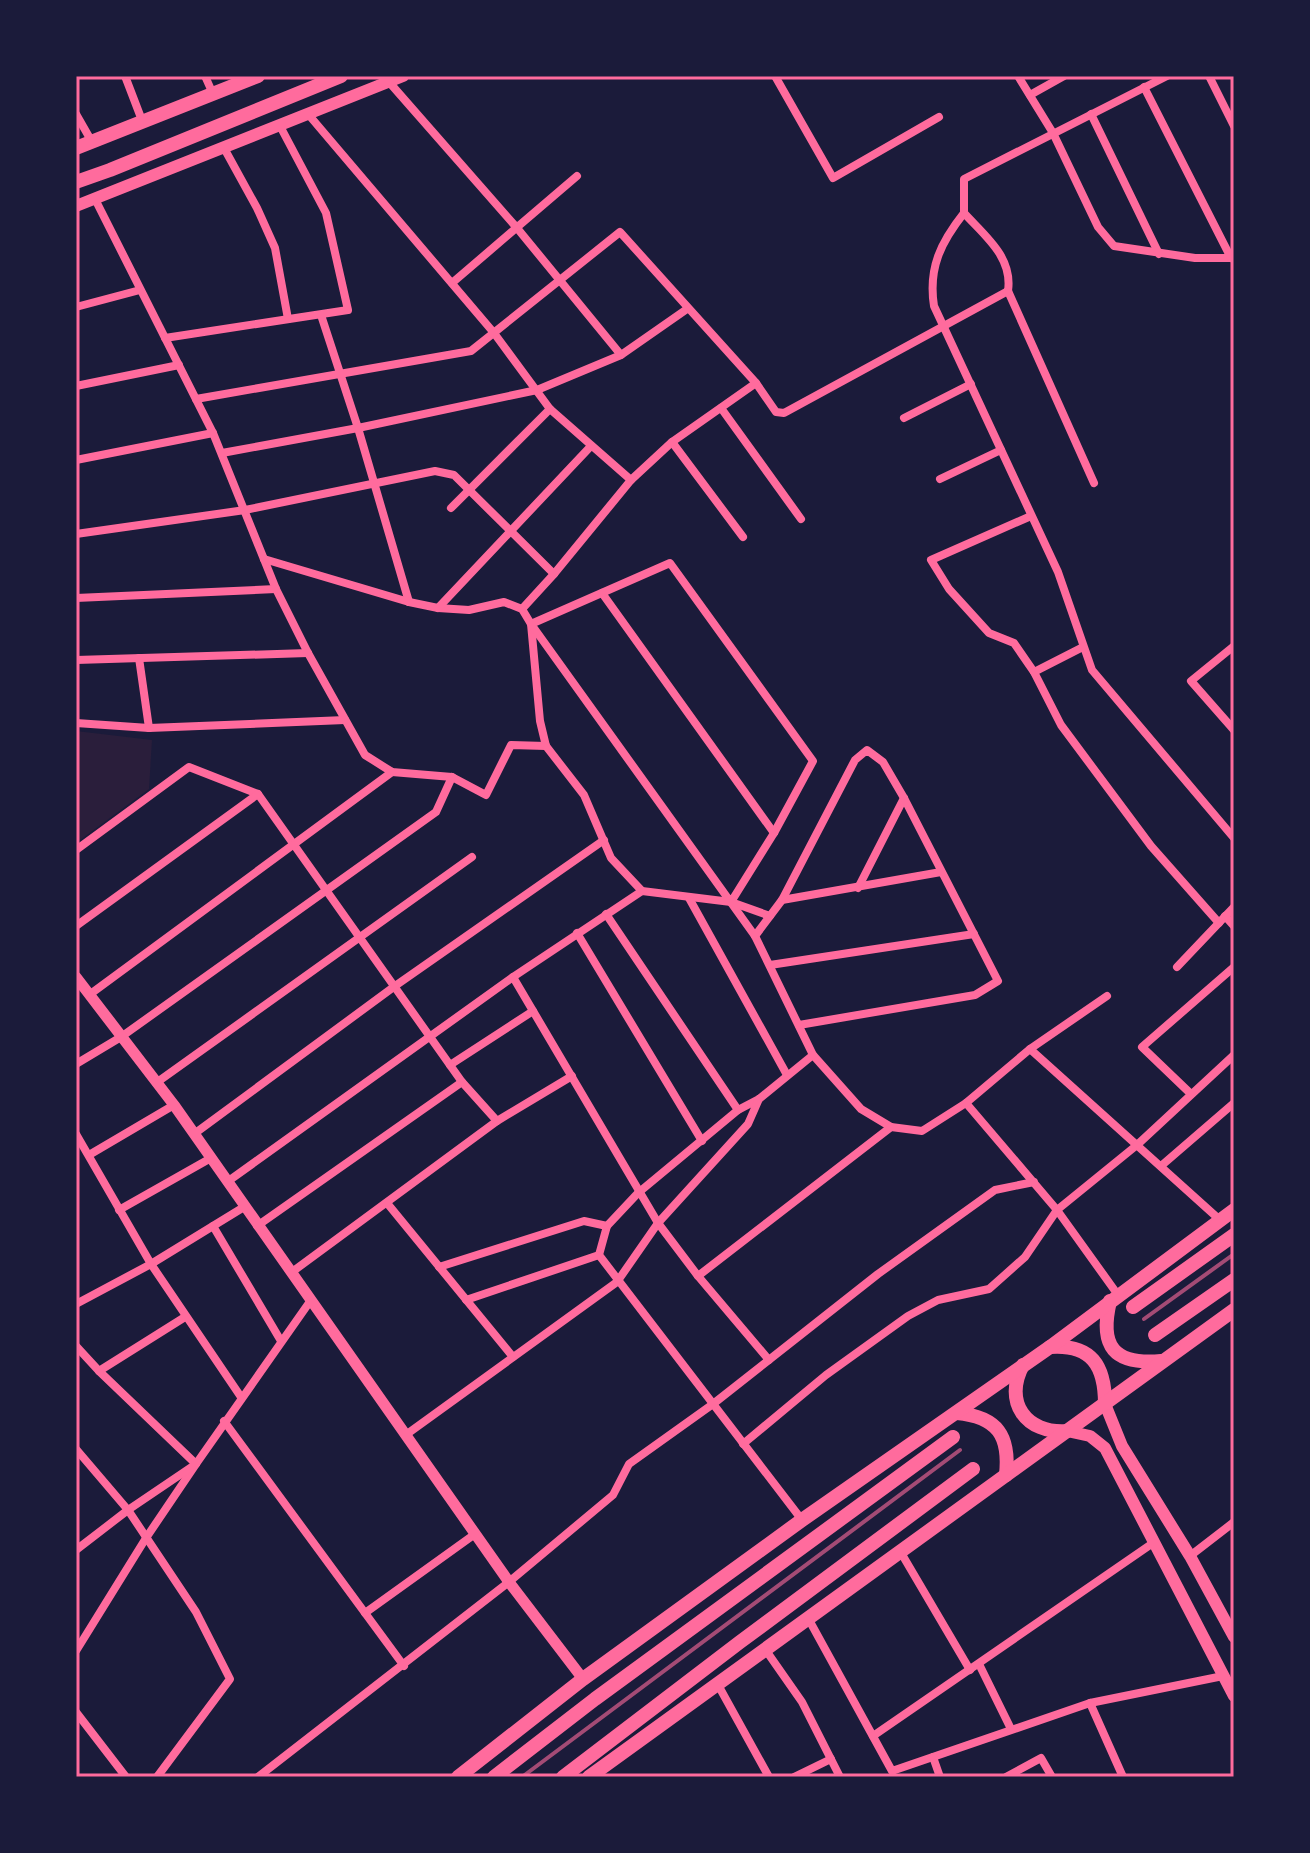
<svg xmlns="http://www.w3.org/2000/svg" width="1310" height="1853" viewBox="0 0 1310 1853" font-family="Manrope,sans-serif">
<rect width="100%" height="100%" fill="#1b1b3a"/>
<!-- green -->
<polygon fill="#2a1e3b" points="76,731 152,740 149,789 76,843"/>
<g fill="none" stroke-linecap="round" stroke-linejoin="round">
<!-- minor -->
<g stroke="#ff6b9d" stroke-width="8">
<polyline points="125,76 143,123"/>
<polyline points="205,76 213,94"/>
<polyline points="775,76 833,178 939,117"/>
<polyline points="1018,76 1053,133 1098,227 1114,246 1195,258 1234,258"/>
<polyline points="1209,76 1234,126"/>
<polyline points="389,82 517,228 621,355"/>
<polyline points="1144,87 1231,258"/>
<polyline points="1030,95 1064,76"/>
<polyline points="76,114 92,142"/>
<polyline points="308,114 494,333 550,409 631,480"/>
<polyline points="1091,114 1159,254"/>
<polyline points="224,148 257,208 275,248 288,319"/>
<polyline points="95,199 213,433 276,589 308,653 365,755 392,772 452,777 486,795 511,745 546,746"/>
<path d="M964 213C941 242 928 268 934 306L1058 572 1092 670 1234 838"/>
<polyline points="452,283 577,176"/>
<path d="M1008 291C1013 257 985 236 964 213V179L1167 76"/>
<polyline points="1008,291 1094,483"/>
<polyline points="76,307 140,290"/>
<polyline points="321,315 358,428 409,602"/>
<polyline points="165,338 348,310 326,213 280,126"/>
<polyline points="76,386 179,365"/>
<polyline points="196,399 471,351 620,232 756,383 776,412 784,413 1008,291"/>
<polyline points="721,408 801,519"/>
<polyline points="904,418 971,384"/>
<polyline points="672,442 743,537"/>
<polyline points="222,453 358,428 537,390 621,355 687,309"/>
<polyline points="76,460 213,433"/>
<polyline points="940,479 1001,450"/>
<polyline points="451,508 550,409"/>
<polyline points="1031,516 931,560 949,589 989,633 1014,643 1034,672 1061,725 1151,846 1219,923"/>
<polyline points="76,534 245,510 435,471 454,475 554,574"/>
<polyline points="264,559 409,602 438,608 469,610 504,602 522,609 531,624 540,721 546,746 584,795 611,858 642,891 731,902 770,916"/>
<polyline points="602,593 774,833"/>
<polyline points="76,598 276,589"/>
<polyline points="438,608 591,446"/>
<polyline points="522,609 554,574 631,480 672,442 756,383"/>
<polyline points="1234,646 1191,681 1234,730"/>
<polyline points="139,658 149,728"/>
<polyline points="76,660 308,653"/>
<polyline points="1034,672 1083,647"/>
<polyline points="76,723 149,728 345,720"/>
<polyline points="76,850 189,767 258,794 462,1082 497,1121"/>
<polyline points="858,888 904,798"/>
<polyline points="689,898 787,1075"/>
<polyline points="782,900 855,760 867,750 883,762 904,798 998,981 975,995 799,1025"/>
<polyline points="731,902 774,833 813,761 670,563 531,624 755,936 813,1055 861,1109 891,1127"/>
<polyline points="606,914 738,1110"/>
<polyline points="1225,916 1234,926"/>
<polyline points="76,926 258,794"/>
<polyline points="577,933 702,1141"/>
<polyline points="755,936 782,900 941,872"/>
<polyline points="770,965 974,934"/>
<polyline points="1177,967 1234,907"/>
<polyline points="513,977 658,1223 698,1276 769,1360"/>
<polyline points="89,995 392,772"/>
<polyline points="1030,1049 1220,1220"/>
<polyline points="76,1064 121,1037 436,812 452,777"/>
<polyline points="450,1065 533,1011"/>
<polyline points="156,1083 472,857"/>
<polyline points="1191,1094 1142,1047 1234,967"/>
<polyline points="966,1103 1057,1210 1118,1295"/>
<polyline points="76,1134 151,1264 241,1397"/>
<polyline points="194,1134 395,986 604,840"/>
<polyline points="89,1155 174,1105"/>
<polyline points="1161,1166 1234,1103"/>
<polyline points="227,1182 513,977 642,891"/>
<polyline points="387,1203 513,1357"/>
<polyline points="119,1210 211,1158"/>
<polyline points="213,1226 281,1341"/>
<polyline points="257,1226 462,1082"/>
<polyline points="607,1226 599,1255 802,1520"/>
<polyline points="439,1267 584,1221 607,1226 638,1193 738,1110 759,1099 813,1055"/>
<polyline points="292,1272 497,1121 572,1076"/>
<polyline points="698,1276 891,1127 922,1131 966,1103 1030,1049 1107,996"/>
<polyline points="466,1300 599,1255"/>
<polyline points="76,1304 151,1264 244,1207"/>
<polyline points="76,1346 99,1371 196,1464 146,1538 76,1651"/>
<polyline points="99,1371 185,1317"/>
<polyline points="224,1421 404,1666"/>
<polyline points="407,1434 617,1282 658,1223 748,1124 759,1099"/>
<polyline points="743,1444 826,1375 908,1316 938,1300 989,1289 1025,1257 1057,1210 1137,1145 1234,1055"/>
<polyline points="76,1449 128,1510 196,1612 230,1679 157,1777"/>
<polyline points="76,1550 128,1510 196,1464 311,1300"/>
<polyline points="900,1551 970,1670"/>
<polyline points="1190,1556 1234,1522"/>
<polyline points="365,1613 475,1534"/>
<polyline points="808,1618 892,1771 1090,1703 1223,1676"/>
<polyline points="765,1649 802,1702 840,1777"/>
<polyline points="979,1664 1011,1729"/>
<polyline points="717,1683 769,1777"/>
<polyline points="1090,1703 1123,1777"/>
<polyline points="76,1712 126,1777"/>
<polyline points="873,1736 1153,1543"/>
<polyline points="933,1757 940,1777"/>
<polyline points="258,1777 509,1582 613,1495 629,1464 713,1404 878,1274 995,1190 1034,1182"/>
<polyline points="794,1777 831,1759"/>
<polyline points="1006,1777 1041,1758 1052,1777"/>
</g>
<!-- tertiary -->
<polyline stroke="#ff6b9d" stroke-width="11" points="76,977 174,1105 509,1582 583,1679"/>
<!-- secondary -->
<g stroke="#ff6b9d" stroke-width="12">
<polyline points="76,206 403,76"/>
<polyline points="1105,1404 1122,1446 1190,1556 1234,1637"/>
<polyline points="1067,1431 1090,1436 1105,1448 1234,1696"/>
</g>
<!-- primary -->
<g stroke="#ff6b9d" stroke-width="14">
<polyline points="76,148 258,76"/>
<polyline points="76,182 110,170 341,76"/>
</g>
<!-- trunk -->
<g stroke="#ff6b9d" stroke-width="14">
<path d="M1110 1301C1099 1347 1114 1365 1161 1361"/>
<polyline points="1133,1307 1234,1235"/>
<polyline points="1155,1335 1234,1280"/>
<path d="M1050 1347C1092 1344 1105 1366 1105 1404"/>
<path d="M1023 1365C1003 1402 1026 1434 1067 1431"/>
<path d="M957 1413C998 1417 1010 1436 1006 1475"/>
<polyline points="458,1777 583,1679 802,1520 1050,1347 1234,1210"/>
<polyline points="494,1777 595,1699 953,1437"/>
<polyline points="563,1777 740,1642 973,1469"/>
<polyline points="589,1777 1234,1310"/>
</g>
<!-- rail -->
<g stroke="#a44b75" stroke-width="4">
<polyline points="1144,1319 1234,1254"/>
<polyline points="522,1777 960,1450"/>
</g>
</g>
<!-- border -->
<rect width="1310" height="1853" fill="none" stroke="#1b1b3a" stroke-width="156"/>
<rect x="78" y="78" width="1154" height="1697" fill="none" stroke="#ff6b9d" stroke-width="3"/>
</svg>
